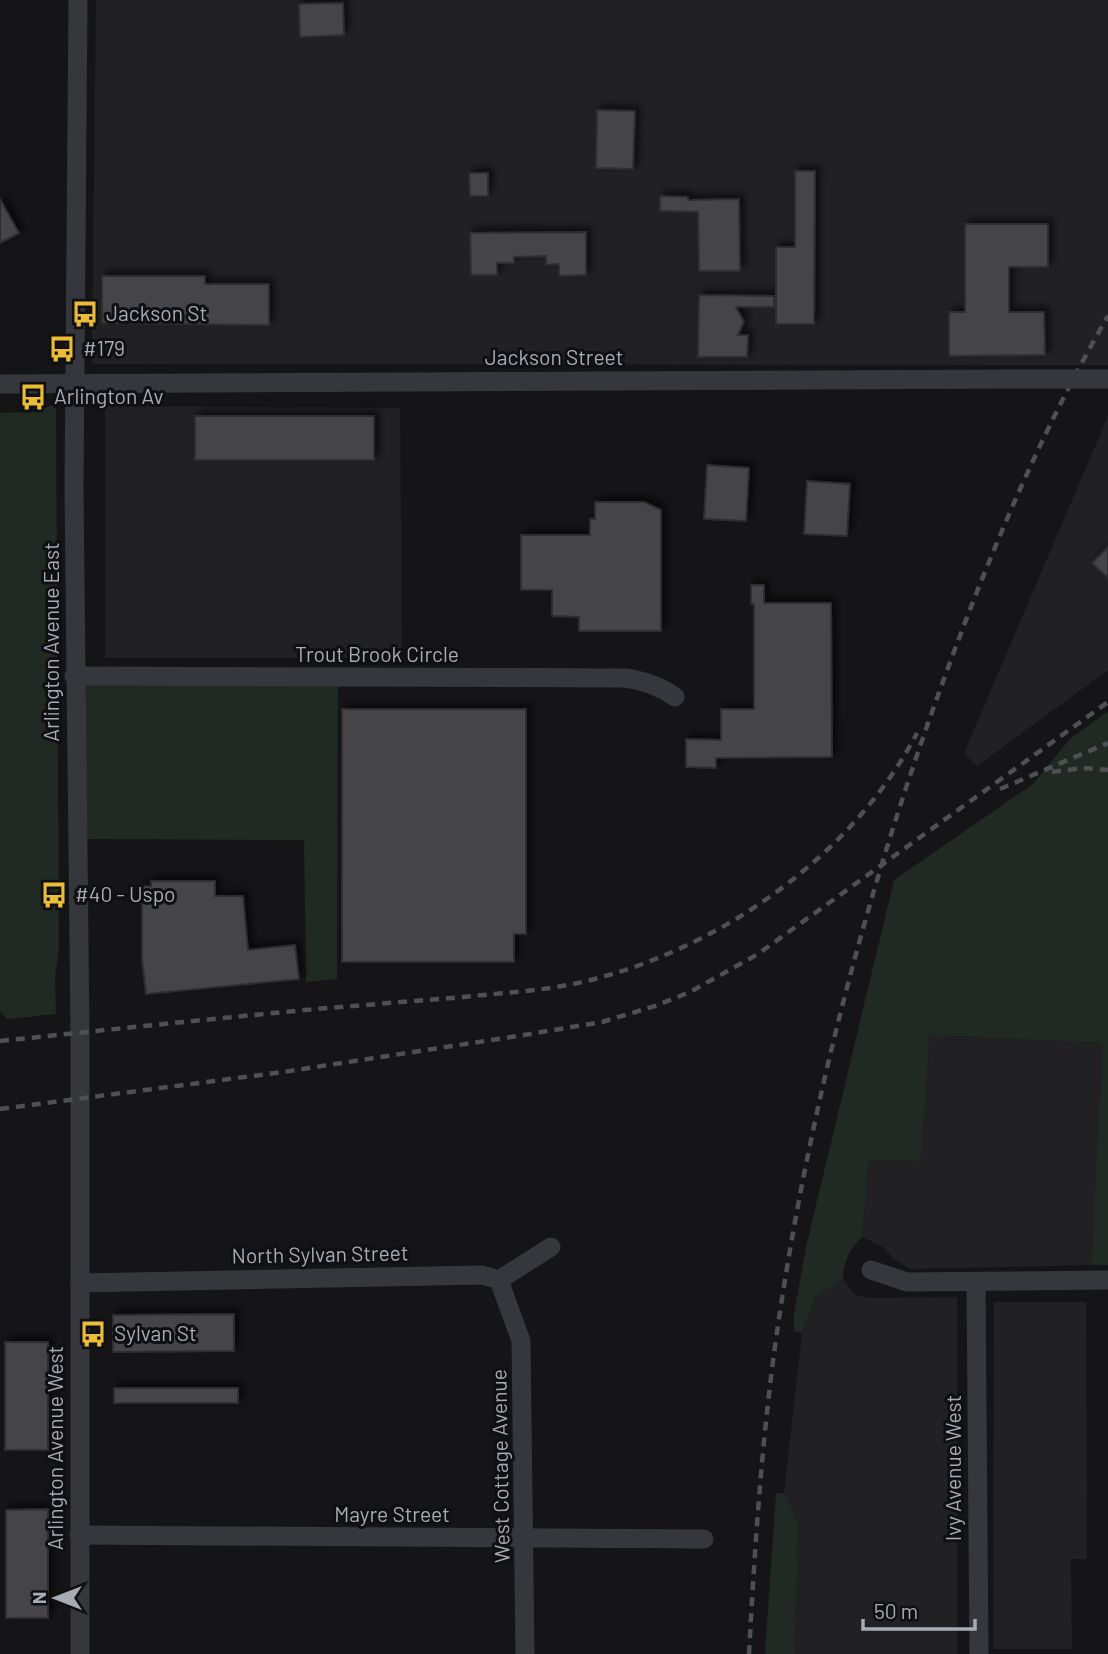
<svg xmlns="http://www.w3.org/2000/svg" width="1108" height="1654" viewBox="0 0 1108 1654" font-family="Barlow,sans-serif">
<defs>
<filter id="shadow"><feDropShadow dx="4.5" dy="-4.5" stdDeviation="3.5" flood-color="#0009"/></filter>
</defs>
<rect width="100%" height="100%" fill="#151517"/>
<!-- built -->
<g fill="#212124">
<polygon points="96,0 1108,0 1108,365 92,364"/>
<polygon points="105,406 400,408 402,658 105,658"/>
<polygon points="1108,416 1108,670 977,766 964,753"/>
<polygon points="930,1035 1104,1043 1091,1265 910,1269 894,1259 882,1246 862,1237 869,1160 921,1161"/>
<polygon points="843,1279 855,1295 871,1298 957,1297 957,1654 795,1654 798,1522 784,1493 802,1333 815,1297"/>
<polygon points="994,1302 1086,1302 1087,1559 1071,1559 1072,1649 993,1649"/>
</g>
<!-- green -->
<g fill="#212923">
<polygon points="52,405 56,410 59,949 55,976 56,1014 7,1019 0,1011 0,413 33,412"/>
<polygon points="74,676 338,677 337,979 306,982 304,840 76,839"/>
<path d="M1108 711V1265H1091L1103 1043 930 1035 921 1161 869 1160 862 1237C849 1250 844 1261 843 1279L815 1297 802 1333 794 1331V1314L806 1247 894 880 1033 784 1070 739Z"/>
<polygon points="776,1493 784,1493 798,1522 795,1654 765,1654"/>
</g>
<!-- building -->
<g fill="#44454a" stroke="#2f2f33" stroke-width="2" filter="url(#shadow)">
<polygon points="343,3 344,35 300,37 299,4"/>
<polygon points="597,110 635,111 633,169 596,168"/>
<polygon points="795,171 815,171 814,324 776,324 776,247 795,247"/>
<polygon points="469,173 488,173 488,196 470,196"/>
<polygon points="660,196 688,197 688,200 739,199 740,271 699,271 698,212 660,211"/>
<polygon points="0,199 19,233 0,243"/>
<polygon points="965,224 1048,224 1048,267 1009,267 1009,312 1044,312 1045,355 949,356 949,312 965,312"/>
<polygon points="586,232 586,275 559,276 559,264 546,265 546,256 514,257 514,263 497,263 497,275 471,275 470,233"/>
<polygon points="102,276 205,276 205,284 269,284 269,325 102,323"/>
<polygon points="699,295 774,296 774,307 736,307 744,322 738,335 748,335 747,357 698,357"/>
<rect x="195" y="416" width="179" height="44"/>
<polygon points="707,465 749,468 746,521 704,519"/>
<polygon points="807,481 850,484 847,536 804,534"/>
<polygon points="595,502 644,502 661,510 661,631 579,631 579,617 552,616 552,590 521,590 521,535 590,535 590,519 595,519"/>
<polygon points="1108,547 1108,578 1092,563"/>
<polygon points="751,585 764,585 764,603 831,603 832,757 716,758 716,768 686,767 686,739 721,740 721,709 754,709 754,604 751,604"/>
<polygon points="342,709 526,709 526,934 514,934 514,962 342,962"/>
<polygon points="151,881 215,881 215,896 243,896 248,950 295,945 299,979 146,994 142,959 142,886 151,886"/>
<polygon points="234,1314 234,1351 113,1352 113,1315"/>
<rect x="5" y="1342" width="43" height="108"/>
<rect x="114" y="1388" width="124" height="15"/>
<polygon points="48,1509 48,1618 6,1618 6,1510"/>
</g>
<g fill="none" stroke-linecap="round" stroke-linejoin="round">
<!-- minor -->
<g stroke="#36373c" stroke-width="19">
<polyline points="78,0 74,489 80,1033 80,1654"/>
<polyline points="0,384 1021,379"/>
<path d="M74 676 626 678C645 681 660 686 675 697"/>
<polyline points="871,1270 907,1282 1108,1280"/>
<polyline points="499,1280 521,1341 525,1654"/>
<polyline points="976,1282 979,1654"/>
<polyline points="80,1283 482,1275 499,1280 551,1247"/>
<polyline points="79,1535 704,1539"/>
</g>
<!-- rail -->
<g stroke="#4f5056" stroke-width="4.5" stroke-dasharray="9 7" stroke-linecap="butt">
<polyline points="1052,772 1083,768 1108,770"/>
<polyline points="1000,789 1108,743"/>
<path d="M0 1041C105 1030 210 1019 316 1009 365 1005 414 1001 463 997 501 993 541 991 578 983 714 953 852 858 917 733"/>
<polyline points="0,1109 283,1072 524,1035 602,1022 655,1006 690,992 758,954 1108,702"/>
<path d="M749 1654C755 1544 762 1434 778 1325 810 1107 866 893 941 687 987 560 1040 433 1108 316"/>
</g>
<!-- minor-bridge -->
<polyline stroke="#36373c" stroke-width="19" points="1021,379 1108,379"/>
</g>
<!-- icons -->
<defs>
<g id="bus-bare" transform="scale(2.1)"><path d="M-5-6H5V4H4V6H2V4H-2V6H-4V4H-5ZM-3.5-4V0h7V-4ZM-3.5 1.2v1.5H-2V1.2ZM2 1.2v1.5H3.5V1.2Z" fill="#ebbc38" stroke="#101012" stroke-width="2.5" paint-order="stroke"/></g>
</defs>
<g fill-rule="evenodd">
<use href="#bus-bare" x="85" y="314"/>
<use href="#bus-bare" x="62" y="349"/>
<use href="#bus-bare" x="33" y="397"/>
<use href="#bus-bare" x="54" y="895"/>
<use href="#bus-bare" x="93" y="1334"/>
</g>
<g text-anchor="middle" stroke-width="6" stroke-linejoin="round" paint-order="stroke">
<!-- poi labels -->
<g font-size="21" fill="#a7abb6" stroke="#101012" text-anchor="start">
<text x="106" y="321">Jackson St</text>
<text x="83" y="356">#179</text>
<text x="54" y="404">Arlington Av</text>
<text x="75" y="902">#40 - Uspo</text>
<text x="114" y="1341">Sylvan St</text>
</g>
<!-- street labels -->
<g font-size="21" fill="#a7abb6" stroke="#101012">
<text x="554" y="365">Jackson Street</text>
<text transform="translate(52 642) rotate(-90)" y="7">Arlington Avenue East</text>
<text x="377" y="662">Trout Brook Circle</text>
<text transform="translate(320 1255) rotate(-1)" y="7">North Sylvan Street</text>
<text transform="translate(56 1448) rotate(-90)" y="7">Arlington Avenue West</text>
<text transform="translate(501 1466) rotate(-91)" y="7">West Cottage Avenue</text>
<text transform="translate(954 1468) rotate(-90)" y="7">Ivy Avenue West</text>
<text x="392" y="1522">Mayre Street</text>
</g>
</g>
<!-- north arrow -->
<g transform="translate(56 1598) rotate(270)" stroke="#101012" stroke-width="5" paint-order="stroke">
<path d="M0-5L12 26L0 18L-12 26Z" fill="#a7abb6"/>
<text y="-10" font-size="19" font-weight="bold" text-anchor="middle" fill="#a7abb6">N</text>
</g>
<!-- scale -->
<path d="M863 1619v10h112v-10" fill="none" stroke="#a7abb6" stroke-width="3.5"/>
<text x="874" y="1619" font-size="21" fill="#a7abb6" stroke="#101012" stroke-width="5" paint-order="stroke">50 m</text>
</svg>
